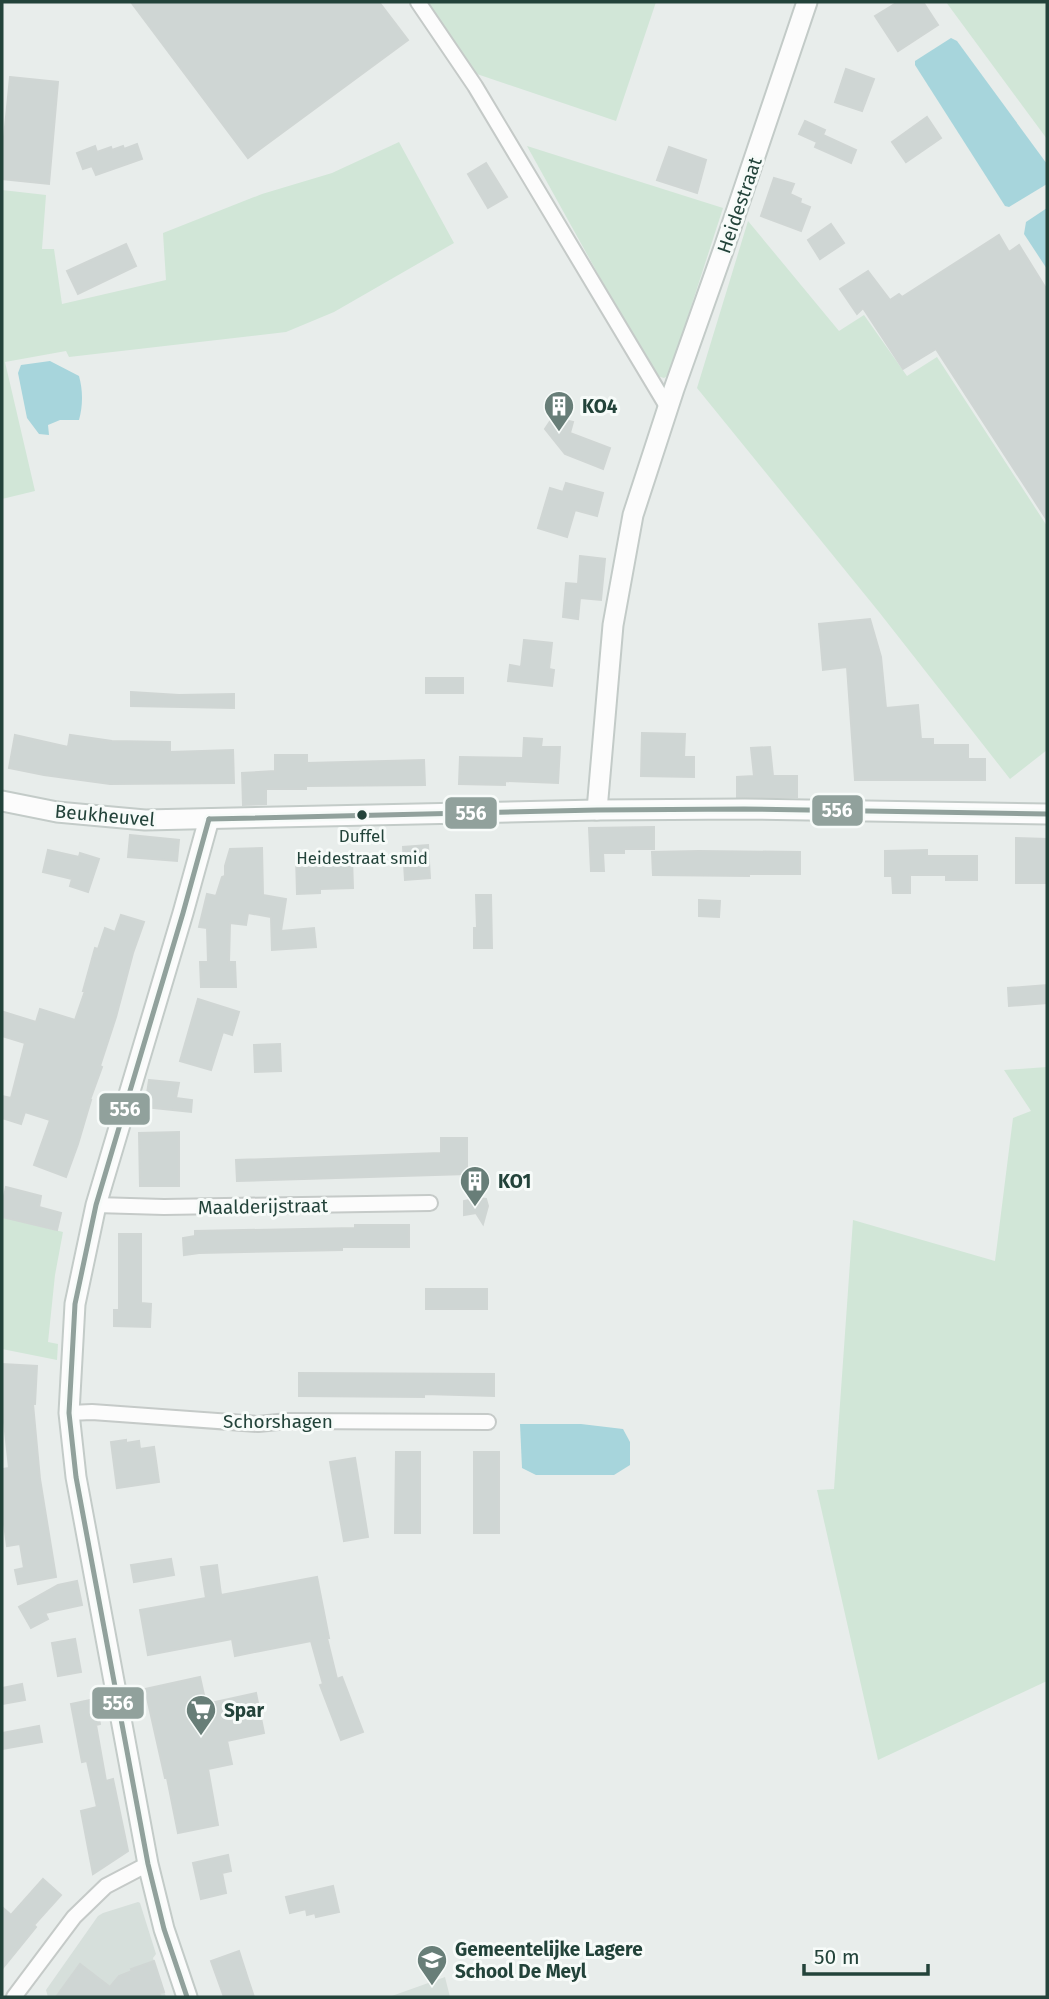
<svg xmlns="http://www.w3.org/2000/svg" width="1049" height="1999" viewBox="0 0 1049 1999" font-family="'Fira Sans',sans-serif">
<rect width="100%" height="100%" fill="#e8edeb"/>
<!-- built -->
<g fill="#d6dfdb">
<polygon points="138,1902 140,1903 156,1954 153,1958 166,1997 48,1997 46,1990 98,1916 103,1913"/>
<polygon points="445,1977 450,1997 389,1997"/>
</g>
<!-- green -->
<g fill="#d1e6d7">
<polygon points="424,2 656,2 616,121 471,72"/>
<polygon points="946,2 1047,2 1047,139"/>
<polygon points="399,142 454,243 334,312 286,332 69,357 66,351 5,362 35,491 2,499 2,190 46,195 42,249 54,249 62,304 166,280 163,233 262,194 332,173"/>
<polygon points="527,146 723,208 669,375 664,378 654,375"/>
<polygon points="748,221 839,331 864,315 907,376 937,357 1047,526 1047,750 1010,779 879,612 697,388"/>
<polygon points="1047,1067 1047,1681 878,1760 817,1490 834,1489 853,1220 995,1261 1013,1118 1031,1111 1004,1070"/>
<polygon points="2,1217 63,1232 55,1275 48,1342 58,1344 57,1360 2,1349"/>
</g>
<!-- water -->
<g fill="#a7d5dc">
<polygon points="951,38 957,41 1047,164 1047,184 1009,207 1005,206 915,65 915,61"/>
<polygon points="1047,208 1047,269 1024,234 1026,222"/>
<path d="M50 361 79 376C83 391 83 405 79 420H60L48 425 49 435 39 434 27 418 18 373 21 365Z"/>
<polygon points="520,1424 581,1424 623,1429 630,1442 630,1465 614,1475 536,1475 522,1468"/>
</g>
<!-- building -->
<g fill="#cfd6d4" stroke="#d0d6d4" stroke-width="2">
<polygon points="131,2 379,2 408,40 248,158"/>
<polygon points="898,2 923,2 938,25 898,51 875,16"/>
<polygon points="846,69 874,79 862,111 835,102"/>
<polygon points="10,77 58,82 49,184 2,179 2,157"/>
<polygon points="927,117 941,138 906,162 892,142"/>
<polygon points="805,121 825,130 823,135 856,150 851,163 815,147 817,142 799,134"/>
<polygon points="137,144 142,159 96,175 92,166 83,169 77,153 95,146 97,152 111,147 112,150 123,146 124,149"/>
<polygon points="669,147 706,160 697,193 657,180"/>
<polygon points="486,163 507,197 488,208 468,174"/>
<polygon points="774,178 794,184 790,194 801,199 800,203 810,207 801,231 761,216"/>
<polygon points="831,224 844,243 820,259 808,240"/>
<polygon points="999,235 1009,252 1019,245 1047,290 1047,520 936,349 903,369 863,308 857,314 840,289 868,271 890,300 899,294 902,297"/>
<polygon points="126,244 136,266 78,294 67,271"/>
<polygon points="553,417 573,422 570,433 610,448 603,469 565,454 545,429"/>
<polygon points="566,483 603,493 597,516 575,510 567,537 538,528 550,488 563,492"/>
<polygon points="580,556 605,559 601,600 580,598 578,619 563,617 566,583 578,584"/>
<polygon points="870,619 881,657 886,708 918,705 921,739 933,739 933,745 968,745 968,759 985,759 985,780 855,780 847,667 823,670 819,624"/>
<polygon points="524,640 552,643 549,669 554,670 552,686 508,681 510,665 521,667"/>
<rect x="426" y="678" width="37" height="15"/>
<polygon points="131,692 179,695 234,694 234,708 131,706"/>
<polygon points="642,733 685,734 684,757 694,757 694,777 641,776"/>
<polygon points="15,735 68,747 70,735 112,741 170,742 170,752 233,750 234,783 110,784 44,775 9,768"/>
<polygon points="524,738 542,739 541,747 560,747 558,783 505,781 505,785 459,784 460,757 523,758"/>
<polygon points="770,747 773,776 797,776 797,797 737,797 737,777 754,776 751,748"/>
<polygon points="275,755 307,755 307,763 424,760 425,785 306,786 306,789 266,789 266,804 243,805 242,773 275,771"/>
<polygon points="654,827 654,849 624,849 624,853 603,853 604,871 591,871 589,828"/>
<polygon points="130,835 179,840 177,861 128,857"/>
<polygon points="1016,838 1047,839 1047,883 1016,883"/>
<polygon points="428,845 430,878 405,880 403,847"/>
<polygon points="262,848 263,895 286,899 281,931 314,928 316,947 272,950 271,917 248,913 246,925 230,923 229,962 235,962 236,987 201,987 200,962 208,962 207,928 199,927 207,894 216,896 222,877 225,876 225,866 230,849"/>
<polygon points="48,850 79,857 80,853 99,859 88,892 70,886 72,879 43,872"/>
<polygon points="927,850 927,856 977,856 977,880 946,880 946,875 910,875 910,893 893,893 892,876 885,876 885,851"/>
<polygon points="699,851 800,852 800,874 749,874 749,876 653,875 652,852"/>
<polygon points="315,854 315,860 352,858 353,888 320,889 320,893 297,894 296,855"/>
<polygon points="476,895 491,895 492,948 474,948 474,928 477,928"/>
<polygon points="699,900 720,901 719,917 699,916"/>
<polygon points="121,915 144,922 133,953 116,1017 100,1066 102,1067 90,1100 91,1100 78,1144 66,1177 34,1165 50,1120 25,1112 21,1124 2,1118 2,1096 11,1098 25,1043 2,1036 2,1021 4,1012 36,1022 40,1009 75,1020 85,991 83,991 95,948 98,949 105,928 115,932"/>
<polygon points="1047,985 1047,1003 1009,1006 1008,988"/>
<polygon points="198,999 239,1012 232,1035 223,1032 211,1070 180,1061"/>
<polygon points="280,1044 281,1071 255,1072 254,1045"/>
<polygon points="149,1080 179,1083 176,1098 192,1100 191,1112 145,1107"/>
<polygon points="179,1132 179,1186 140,1186 139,1133"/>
<polygon points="441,1138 467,1138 467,1174 237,1181 236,1160 441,1153"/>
<polygon points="6,1187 41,1196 39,1207 61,1213 57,1230 2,1217 2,1205"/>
<polygon points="478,1198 486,1199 488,1206 483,1224 476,1213 464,1215 464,1201"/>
<polygon points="355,1225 409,1225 409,1247 342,1247 342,1250 199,1253 184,1255 183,1238 195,1236 195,1231 355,1228"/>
<polygon points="119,1234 141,1234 141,1303 151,1304 150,1327 114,1326 114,1310 119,1310"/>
<rect x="426" y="1289" width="61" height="20"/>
<polygon points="2,1364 37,1366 35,1404 33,1404 40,1479 56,1577 18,1584 15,1570 24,1568 20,1544 7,1546 2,1510 2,1469 9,1468 2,1404"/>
<polygon points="299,1373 494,1374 494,1396 424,1394 424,1397 299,1396"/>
<polygon points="126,1440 126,1443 139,1441 140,1449 154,1447 159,1482 117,1488 111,1442"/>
<polygon points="396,1452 420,1452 420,1533 395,1533"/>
<rect x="474" y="1452" width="25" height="81"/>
<polygon points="355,1458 368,1537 344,1541 330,1462"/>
<polygon points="171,1559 174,1575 134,1582 131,1565"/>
<polygon points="217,1565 221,1595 317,1577 329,1638 327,1638 337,1679 342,1677 363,1732 341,1740 320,1685 323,1684 311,1641 235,1656 232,1639 148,1655 140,1610 206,1598 201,1567"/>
<polygon points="77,1581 82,1605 45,1613 48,1619 31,1628 19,1607 58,1585"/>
<polygon points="75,1639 81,1672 58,1676 52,1643"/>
<polygon points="200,1677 206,1704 256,1693 264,1733 227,1741 232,1764 208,1769 218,1825 178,1833 167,1778 165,1778 145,1689"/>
<polygon points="22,1684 25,1700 2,1704 2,1688"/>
<polygon points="95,1699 100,1724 96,1725 106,1781 113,1779 128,1851 93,1874 81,1811 97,1807 87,1761 82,1762 71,1704"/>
<polygon points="39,1726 42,1742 2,1749 2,1733"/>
<polygon points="228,1855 231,1871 222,1873 226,1893 201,1899 193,1863"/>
<polygon points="43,1879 61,1895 34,1925 36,1927 2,1969 2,1907 11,1915"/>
<polygon points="333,1886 339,1912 316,1917 315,1913 307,1915 306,1909 290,1913 286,1897"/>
<polygon points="239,1951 248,1979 254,1997 224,1997 211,1961"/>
<polygon points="154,1961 164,1992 159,1993 161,1997 56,1997 80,1964 110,1987 119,1976 132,1971 131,1969"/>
</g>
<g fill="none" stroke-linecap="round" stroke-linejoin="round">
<!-- street casing -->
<g stroke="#c5cac8" stroke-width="18">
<g id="street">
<polyline points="418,2 475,86 668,408"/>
<polyline points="96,1205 164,1207 430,1203"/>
<polyline points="69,1413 92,1412 258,1424 288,1421 488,1422"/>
<polyline points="14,1997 74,1917 106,1886 148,1864"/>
</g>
</g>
<!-- secondary casing -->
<g stroke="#c3cbc8" stroke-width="23">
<g id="secondary">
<polyline points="2,801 57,812 145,820 597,810 744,809 1047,814"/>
<polyline points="597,810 613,625 633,515 674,389 724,248 807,2"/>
<polyline points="187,1997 164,1929 148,1864 76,1477 69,1413 75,1304 96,1205 183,913 209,819"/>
</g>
</g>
<!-- street -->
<use href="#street" stroke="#fcfcfc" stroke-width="14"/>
<!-- secondary -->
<use href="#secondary" stroke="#fcfcfc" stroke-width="19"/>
<!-- bus-1 casing -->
<g stroke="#f7fbf9" stroke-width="10">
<g id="bus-1">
<polyline points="209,819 597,810 744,809 1047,814"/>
<polyline points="187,1997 164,1929 148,1864 76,1477 69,1413 75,1304 96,1205 183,913 209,819"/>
</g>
</g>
<!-- bus-1 -->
<use href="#bus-1" stroke="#91a19c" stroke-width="5"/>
</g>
<!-- icons -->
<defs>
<g id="building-pin" transform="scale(1.575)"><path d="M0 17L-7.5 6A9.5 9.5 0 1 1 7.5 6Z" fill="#687e78" stroke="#f7fbf9"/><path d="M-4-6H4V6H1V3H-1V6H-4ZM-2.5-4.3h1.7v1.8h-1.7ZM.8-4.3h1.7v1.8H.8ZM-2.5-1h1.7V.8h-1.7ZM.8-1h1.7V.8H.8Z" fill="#fff"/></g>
<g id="supermarket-pin" transform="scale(1.575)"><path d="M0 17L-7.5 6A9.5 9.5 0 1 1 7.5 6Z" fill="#687e78" stroke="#f7fbf9"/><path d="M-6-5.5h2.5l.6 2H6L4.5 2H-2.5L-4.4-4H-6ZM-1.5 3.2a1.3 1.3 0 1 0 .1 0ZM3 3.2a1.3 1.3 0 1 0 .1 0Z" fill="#fff"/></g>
<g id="school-pin" transform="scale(1.575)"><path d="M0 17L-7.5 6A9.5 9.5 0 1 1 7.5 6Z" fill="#687e78" stroke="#f7fbf9"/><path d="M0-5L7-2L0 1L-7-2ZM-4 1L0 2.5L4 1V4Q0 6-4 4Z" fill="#fff"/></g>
</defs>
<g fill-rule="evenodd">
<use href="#building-pin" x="559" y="406"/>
<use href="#building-pin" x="475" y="1181"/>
<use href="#supermarket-pin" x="201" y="1710"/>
<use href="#school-pin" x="432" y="1960"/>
</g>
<!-- markers -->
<circle fill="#23433a" stroke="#f7fbf9" stroke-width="2.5" cx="362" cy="815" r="6"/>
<g text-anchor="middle" stroke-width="6" stroke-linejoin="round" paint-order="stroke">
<!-- bus labels -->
<g font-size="17" fill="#23433a" stroke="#f7fbf9">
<text x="362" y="842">Duffel<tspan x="362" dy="22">Heidestraat smid</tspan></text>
</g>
<!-- street labels -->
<g font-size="19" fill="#23433a" stroke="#f7fbf9">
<text transform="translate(739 205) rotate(-71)" y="7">Heidestraat</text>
<text transform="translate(105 815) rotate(5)" y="7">Beukheuvel</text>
<text transform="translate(263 1206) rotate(-1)" y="7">Maalderijstraat</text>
<text x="278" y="1428">Schorshagen</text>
</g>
<!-- poi labels -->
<g font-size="19" font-weight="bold" fill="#23433a" stroke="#f7fbf9" text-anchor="start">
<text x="582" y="413">KO4</text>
<text x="498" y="1188">KO1</text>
<text x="224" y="1717">Spar</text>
<text x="455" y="1956">Gemeentelijke Lagere<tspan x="455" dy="22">School De Meyl</tspan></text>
</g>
</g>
<g stroke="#f7fbf9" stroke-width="2.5">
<rect x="811" y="794" width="53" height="33" rx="7" fill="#91a19c"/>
<rect x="444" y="796" width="54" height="34" rx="7" fill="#91a19c"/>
<rect x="98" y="1092" width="53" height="34" rx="7" fill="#91a19c"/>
<rect x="91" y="1686" width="54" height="34" rx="7" fill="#91a19c"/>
</g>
<g font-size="19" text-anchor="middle" font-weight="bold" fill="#fff">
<text x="837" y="817">556</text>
<text x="471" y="820">556</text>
<text x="125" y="1116">556</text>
<text x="118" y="1710">556</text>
</g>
<!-- border -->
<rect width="1049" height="1999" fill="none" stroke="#23433a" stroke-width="7"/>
<!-- scale -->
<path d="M804 1964v10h124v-10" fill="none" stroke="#23433a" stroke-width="3.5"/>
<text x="814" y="1964" font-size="21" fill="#23433a" stroke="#f7fbf9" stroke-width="5" paint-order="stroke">50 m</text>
</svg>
